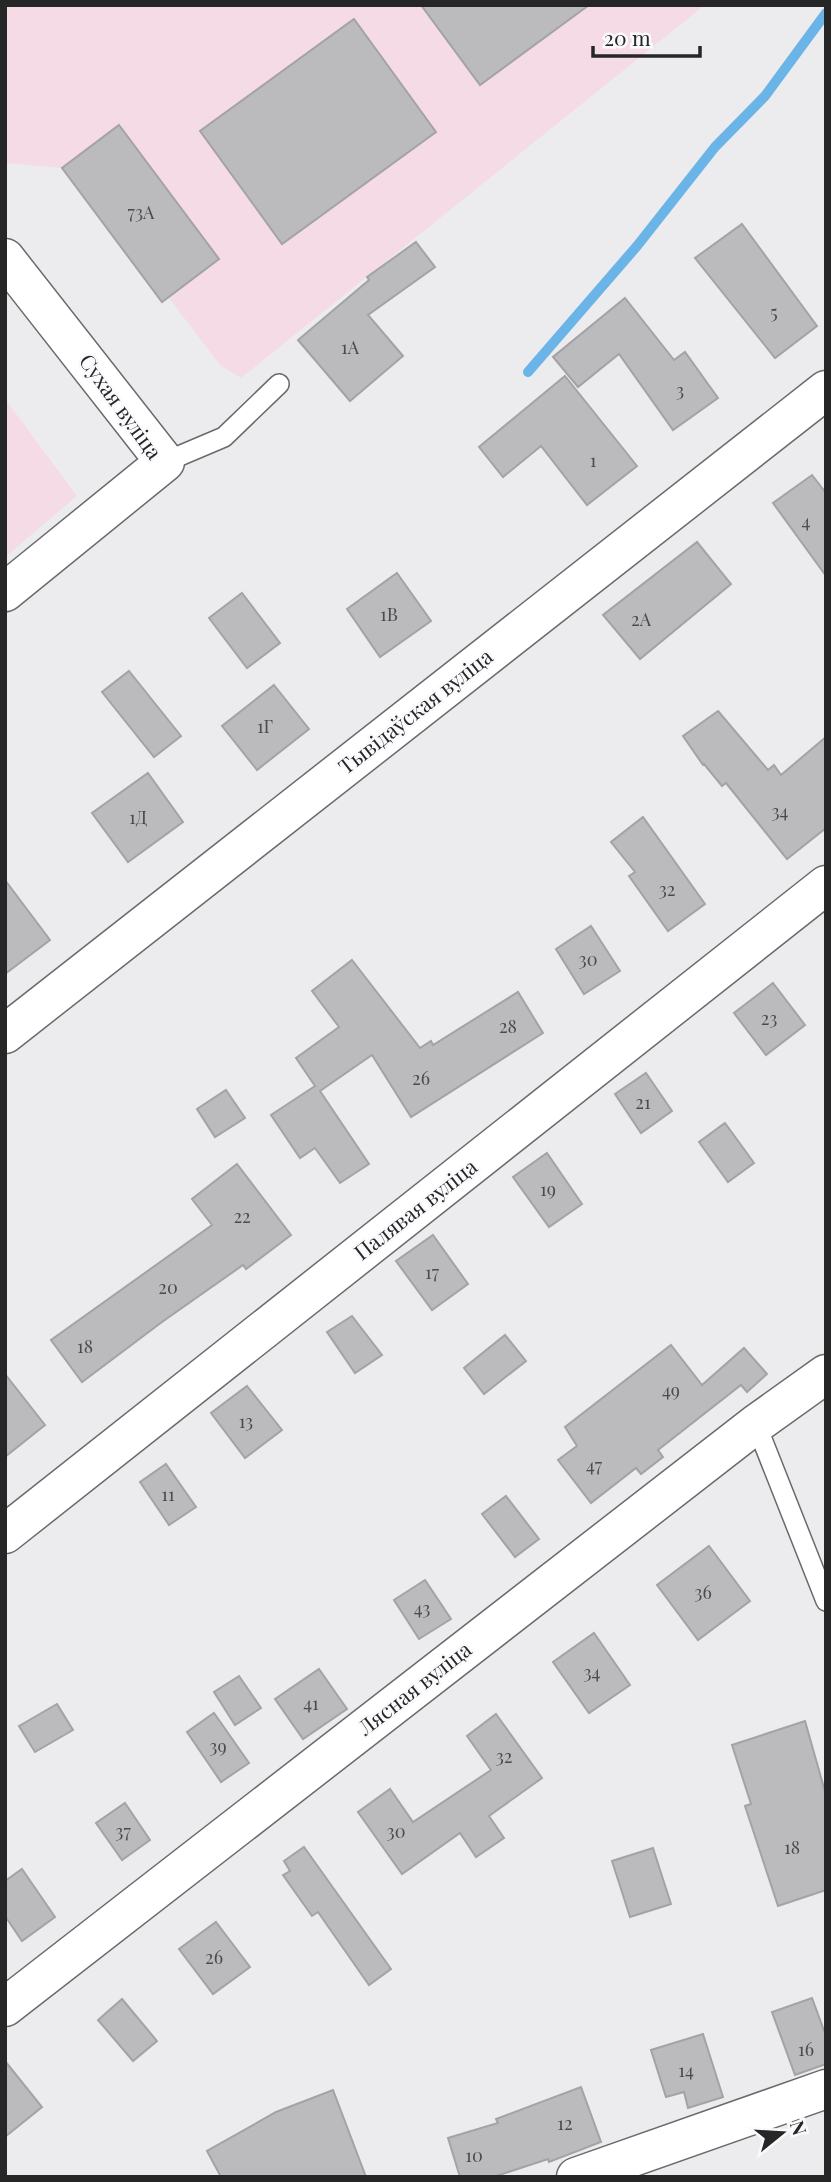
<svg xmlns="http://www.w3.org/2000/svg" width="831" height="2182" viewBox="0 0 831 2182" font-family="'Playfair Display',serif">
<rect width="100%" height="100%" fill="#ececef"/>
<!-- industrial -->
<g fill="#f4dbe5">
<polygon points="5,5 705,5 241,378 220,365 169,298 62,168 5,163"/>
<polygon points="5,399 77,496 5,557"/>
</g>
<g fill="none" stroke-linecap="round" stroke-linejoin="round">
<!-- stream -->
<polyline stroke="#6bb4e8" stroke-width="10" points="528,372 637,246 715,147 765,96 826,13"/>
</g>
<!-- building -->
<g fill="#bbbbbe" stroke="#a3a3a6" stroke-width="2">
<polygon points="421,5 589,5 480,85"/>
<polygon points="354,19 436,132 282,244 200,131"/>
<polygon points="119,125 219,259 162,302 62,168"/>
<polygon points="742,224 817,326 775,358 695,258"/>
<polygon points="416,242 435,267 368,315 403,356 350,401 298,340 369,280 367,277"/>
<polygon points="625,298 674,360 685,352 718,398 673,430 619,354 578,387 553,357"/>
<polygon points="565,376 637,466 587,505 541,446 503,477 479,447"/>
<polygon points="812,475 826,493 826,576 773,503"/>
<polygon points="697,542 731,584 640,659 603,615"/>
<polygon points="397,573 431,621 380,657 347,609"/>
<polygon points="242,593 280,643 247,668 209,618"/>
<polygon points="129,671 181,736 154,757 102,692"/>
<polygon points="274,685 309,729 257,770 222,726"/>
<polygon points="718,711 768,770 774,765 781,775 826,737 826,828 787,859 726,783 722,786 704,764 703,765 683,736"/>
<polygon points="148,773 183,822 128,862 92,813"/>
<polygon points="643,817 705,904 668,931 629,876 635,872 611,842"/>
<polygon points="5,880 50,940 5,974"/>
<polygon points="591,926 620,971 584,994 556,949"/>
<polygon points="352,960 420,1048 431,1041 433,1045 518,992 543,1033 411,1117 372,1055 320,1091 369,1164 340,1183 315,1148 300,1158 271,1115 315,1086 296,1058 339,1027 312,991"/>
<polygon points="773,983 805,1025 766,1055 734,1013"/>
<polygon points="646,1073 672,1111 641,1133 615,1094"/>
<polygon points="226,1090 245,1118 215,1137 197,1109"/>
<polygon points="725,1123 754,1163 728,1182 699,1142"/>
<polygon points="547,1153 582,1204 549,1227 513,1177"/>
<polygon points="237,1164 291,1235 246,1269 243,1265 162,1322 82,1382 51,1340 212,1225 192,1199"/>
<polygon points="433,1235 468,1284 432,1310 396,1261"/>
<polygon points="352,1316 382,1355 355,1373 327,1332"/>
<polygon points="505,1335 526,1361 484,1394 464,1368"/>
<polygon points="671,1345 702,1385 744,1348 767,1374 747,1392 741,1385 658,1450 663,1457 641,1474 636,1468 591,1503 558,1460 577,1446 565,1427"/>
<polygon points="5,1374 45,1425 5,1457"/>
<polygon points="247,1386 282,1430 245,1458 211,1413"/>
<polygon points="166,1464 196,1507 169,1525 140,1482"/>
<polygon points="506,1496 539,1539 515,1557 482,1514"/>
<polygon points="709,1546 750,1601 698,1640 657,1585"/>
<polygon points="425,1580 451,1619 419,1639 394,1600"/>
<polygon points="594,1633 630,1685 589,1713 553,1662"/>
<polygon points="319,1669 347,1709 303,1739 275,1699"/>
<polygon points="239,1676 261,1708 235,1725 214,1692"/>
<polygon points="57,1704 73,1730 35,1752 19,1726"/>
<polygon points="214,1713 249,1763 221,1782 187,1732"/>
<polygon points="496,1714 542,1778 489,1816 504,1838 476,1857 460,1833 402,1874 358,1812 390,1789 413,1822 491,1770 467,1736"/>
<polygon points="805,1721 826,1795 826,1890 778,1906 745,1806 751,1804 732,1745"/>
<polygon points="125,1803 150,1840 122,1860 96,1823"/>
<polygon points="304,1847 391,1969 369,1985 318,1912 312,1916 283,1875 290,1871 284,1861"/>
<polygon points="653,1848 671,1904 630,1917 612,1861"/>
<polygon points="22,1869 55,1917 22,1941 5,1916 5,1881"/>
<polygon points="216,1922 250,1967 213,1994 179,1949"/>
<polygon points="812,1998 826,2036 826,2064 795,2075 772,2012"/>
<polygon points="122,1999 157,2041 133,2061 98,2020"/>
<polygon points="703,2034 723,2097 688,2108 684,2092 666,2097 651,2050"/>
<polygon points="5,2061 42,2107 5,2137"/>
<polygon points="581,2087 601,2142 549,2162 548,2159 493,2177 460,2177 448,2138 498,2123 496,2119"/>
<polygon points="333,2090 366,2177 221,2177 207,2151 276,2112"/>
</g>
<g fill="none" stroke-linecap="round" stroke-linejoin="round">
<!-- service casing -->
<g stroke="#696a6c" stroke-width="22">
<g id="service">
<polyline points="165,462 224,437 279,384"/>
<polyline points="756,1424 826,1601"/>
</g>
</g>
<!-- minor casing -->
<g stroke="#696a6c" stroke-width="41">
<g id="minor">
<polyline points="5,258 165,462 5,592"/>
<polyline points="5,1034 826,390"/>
<polyline points="5,1534 826,885"/>
<polyline points="576,2177 826,2089"/>
</g>
</g>
<!-- secondary casing -->
<g stroke="#696a6c" stroke-width="41">
<polyline id="secondary" points="5,2007 756,1424 826,1374"/>
</g>
<!-- service -->
<use href="#service" stroke="#fff" stroke-width="19"/>
<!-- minor -->
<use href="#minor" stroke="#fff" stroke-width="38"/>
<!-- secondary -->
<use href="#secondary" stroke="#fff" stroke-width="38"/>
</g>
<g text-anchor="middle" stroke-width="5" stroke-linejoin="round" paint-order="stroke">
<!-- number labels -->
<g font-size="18" fill="#4b4b4d">
<text x="141" y="219">73А</text>
<text x="774" y="319">5</text>
<text x="350" y="354">1А</text>
<text x="680" y="397">3</text>
<text x="593" y="467">1</text>
<text x="806" y="528">4</text>
<text x="389" y="621">1В</text>
<text x="641" y="626">2А</text>
<text x="265" y="733">1Г</text>
<text x="780" y="818">34</text>
<text x="138" y="824">1Д</text>
<text x="667" y="896">32</text>
<text x="588" y="966">30</text>
<text x="769" y="1025">23</text>
<text x="508" y="1033">28</text>
<text x="421" y="1085">26</text>
<text x="643" y="1109">21</text>
<text x="548" y="1196">19</text>
<text x="242" y="1223">22</text>
<text x="432" y="1279">17</text>
<text x="168" y="1294">20</text>
<text x="85" y="1353">18</text>
<text x="671" y="1397">49</text>
<text x="246" y="1428">13</text>
<text x="594" y="1472">47</text>
<text x="168" y="1501">11</text>
<text x="703" y="1599">36</text>
<text x="422" y="1615">43</text>
<text x="592" y="1679">34</text>
<text x="311" y="1710">41</text>
<text x="218" y="1753">39</text>
<text x="504" y="1763">32</text>
<text x="123" y="1838">37</text>
<text x="396" y="1838">30</text>
<text x="792" y="1854">18</text>
<text x="214" y="1964">26</text>
<text x="806" y="2056">16</text>
<text x="686" y="2077">14</text>
<text x="565" y="2130">12</text>
<text x="474" y="2162">10</text>
</g>
<!-- street labels -->
<g font-size="21" fill="#262627" stroke="#fafafd">
<text transform="translate(120 407) rotate(54)" y="7">Сухая вуліца</text>
<text transform="translate(416 712) rotate(-38)" y="7">Тывідаўская вуліца</text>
<text transform="translate(416 1210) rotate(-38)" y="7">Палявая вуліца</text>
<text transform="translate(415 1689) rotate(-38)" y="7">Лясная вуліца</text>
</g>
</g>
<!-- border -->
<rect width="831" height="2182" fill="none" stroke="#262627" stroke-width="14"/>
<!-- north arrow -->
<g transform="translate(782 2133) rotate(72)" stroke="#fafafd" stroke-width="5" paint-order="stroke">
<path d="M0-5L12 26L0 18L-12 26Z" fill="#262627"/>
<text y="-10" font-size="19" font-weight="bold" text-anchor="middle" fill="#262627">N</text>
</g>
<!-- scale -->
<path d="M593 46v10h107v-10" fill="none" stroke="#262627" stroke-width="3.5"/>
<text x="604" y="46" font-size="21" fill="#262627" stroke="#fafafd" stroke-width="5" paint-order="stroke">20 m</text>
</svg>
